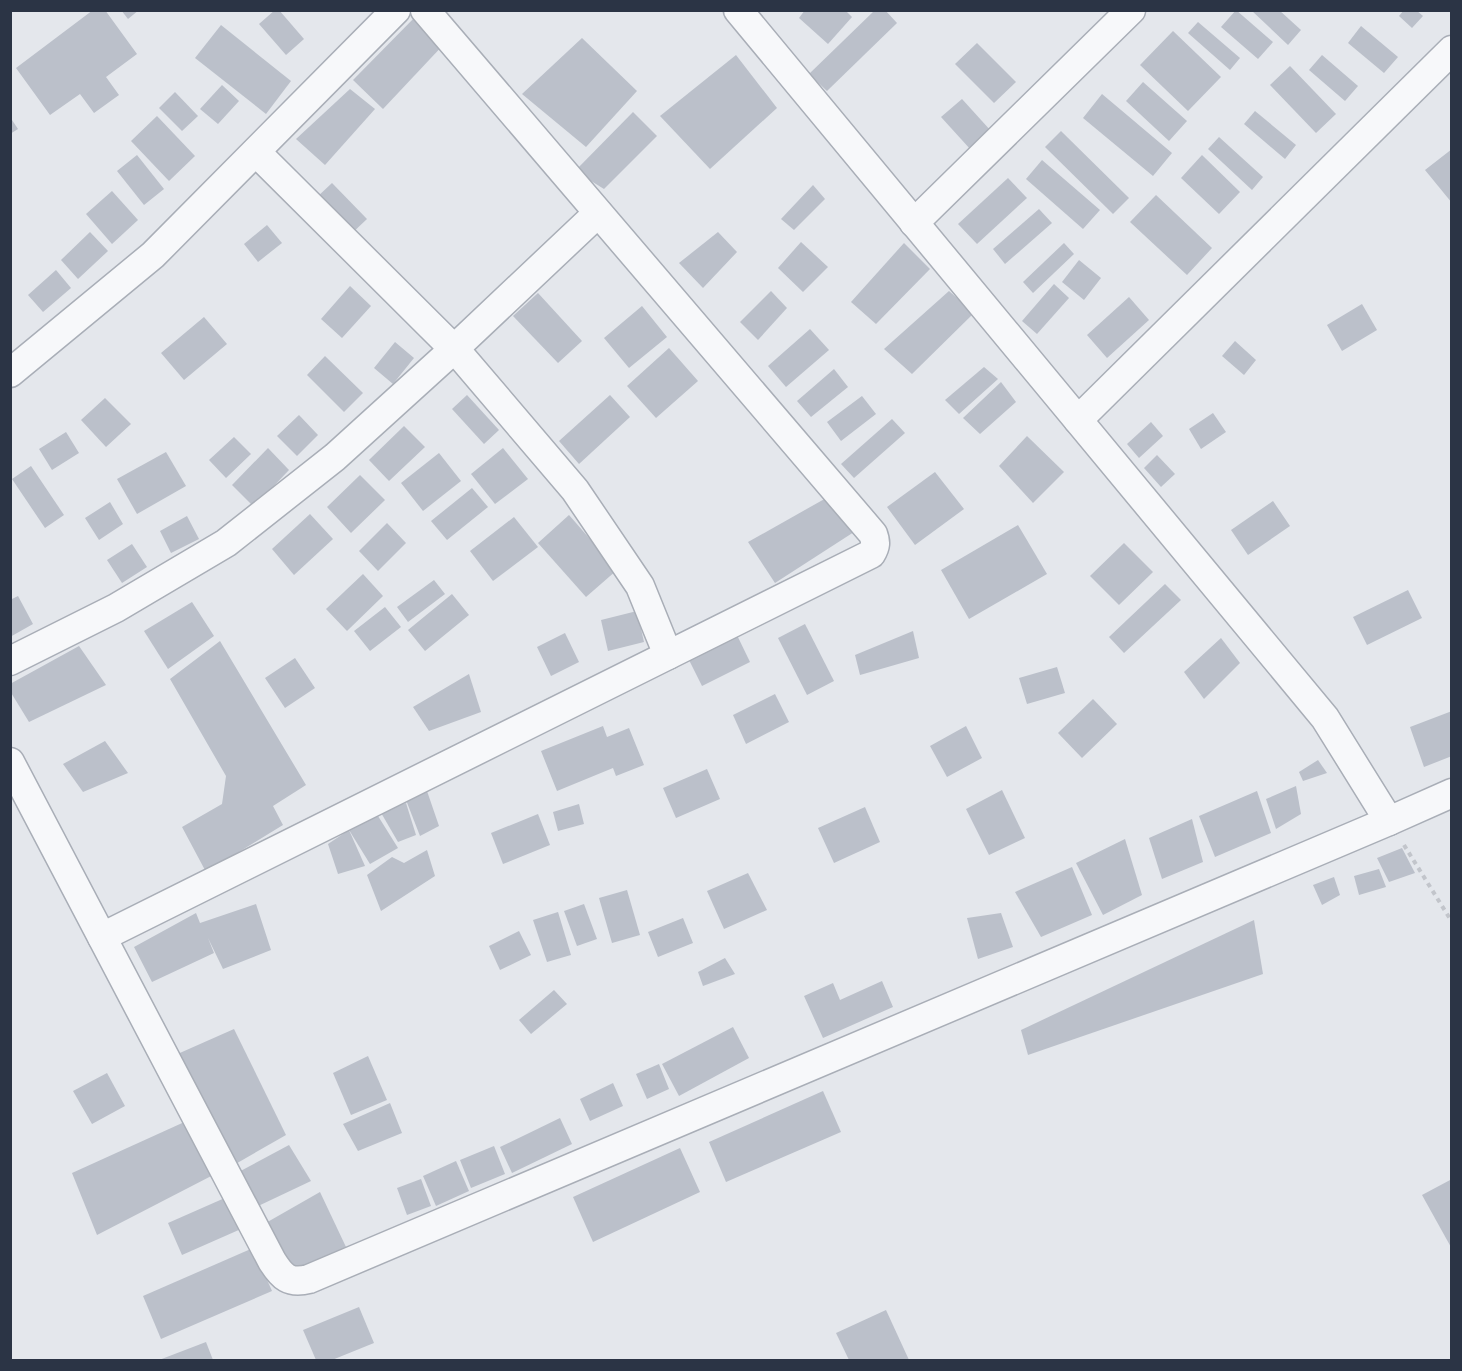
<svg xmlns="http://www.w3.org/2000/svg" width="1462" height="1371" viewBox="0 0 1462 1371" font-family="'Sofia Sans Condensed',sans-serif">
<rect width="100%" height="100%" fill="#e4e7ec"/>
<!-- building -->
<g fill="#bbc0ca">
<polygon points="93,10 105,10 137,54 106,77 119,95 94,113 80,94 50,115 16,68"/>
<polygon points="121,10 139,10 128,19"/>
<polygon points="275,10 279,10 304,39 286,55 259,24"/>
<polygon points="805,10 845,10 852,17 828,44 799,18"/>
<polygon points="875,10 885,10 897,23 827,91 809,74"/>
<polygon points="1236,10 1273,42 1258,59 1221,27"/>
<polygon points="1251,10 1279,10 1301,30 1288,45"/>
<polygon points="1404,10 1416,10 1423,16 1412,28 1399,16"/>
<polygon points="418,14 446,42 383,109 353,80"/>
<polygon points="1198,22 1240,58 1230,70 1188,33"/>
<polygon points="221,25 291,81 266,114 195,58"/>
<polygon points="1361,26 1398,57 1384,73 1348,43"/>
<polygon points="1173,31 1221,77 1188,111 1140,65"/>
<polygon points="582,38 637,91 586,147 522,94"/>
<polygon points="977,43 1016,82 994,103 955,64"/>
<polygon points="736,55 777,108 710,169 660,116"/>
<polygon points="1322,55 1358,86 1345,101 1309,70"/>
<polygon points="1290,66 1336,114 1316,133 1270,85"/>
<polygon points="1143,82 1187,121 1169,141 1126,101"/>
<polygon points="222,85 239,101 218,124 200,109"/>
<polygon points="350,89 375,109 325,165 296,139"/>
<polygon points="175,92 198,116 182,131 159,108"/>
<polygon points="1102,94 1172,153 1153,176 1083,118"/>
<polygon points="962,99 991,131 971,150 941,117"/>
<polygon points="1255,111 1296,145 1285,159 1244,124"/>
<polygon points="633,112 657,136 604,189 575,171"/>
<polygon points="157,116 195,156 169,181 131,141"/>
<polygon points="10,117 18,129 10,134"/>
<polygon points="1061,131 1129,198 1113,214 1045,147"/>
<polygon points="1219,137 1263,177 1252,190 1208,149"/>
<polygon points="1452,149 1452,203 1425,170"/>
<polygon points="137,155 164,189 144,205 117,171"/>
<polygon points="1202,155 1240,192 1219,214 1181,178"/>
<polygon points="1042,160 1100,210 1083,229 1026,179"/>
<polygon points="1008,178 1027,198 977,244 958,224"/>
<polygon points="332,183 367,219 349,236 315,199"/>
<polygon points="813,185 825,199 794,230 781,219"/>
<polygon points="112,191 138,220 112,244 86,214"/>
<polygon points="1156,195 1212,248 1187,275 1130,222"/>
<polygon points="1039,209 1052,223 1005,264 993,249"/>
<polygon points="267,225 282,243 258,262 244,244"/>
<polygon points="90,232 108,251 78,279 61,260"/>
<polygon points="718,232 737,252 703,288 679,263"/>
<polygon points="801,242 828,267 803,292 778,268"/>
<polygon points="904,243 930,269 876,324 851,302"/>
<polygon points="1064,243 1074,254 1033,293 1023,282"/>
<polygon points="1079,260 1101,278 1084,300 1062,282"/>
<polygon points="56,270 71,288 43,312 28,295"/>
<polygon points="1054,284 1069,298 1037,334 1022,321"/>
<polygon points="350,286 371,306 342,338 321,319"/>
<polygon points="771,291 787,308 758,340 740,322"/>
<polygon points="949,291 974,313 912,374 884,349"/>
<polygon points="538,293 582,341 558,363 513,316"/>
<polygon points="1129,297 1149,320 1107,358 1087,335"/>
<polygon points="1362,304 1377,330 1342,351 1327,325"/>
<polygon points="642,306 667,337 629,368 604,338"/>
<polygon points="204,317 227,344 184,380 161,353"/>
<polygon points="810,329 829,350 786,387 768,366"/>
<polygon points="1235,341 1256,360 1244,375 1222,356"/>
<polygon points="395,342 414,358 393,384 374,368"/>
<polygon points="669,348 698,381 656,418 627,386"/>
<polygon points="325,356 363,393 344,412 307,375"/>
<polygon points="984,367 998,379 959,414 945,400"/>
<polygon points="834,369 848,387 811,417 797,401"/>
<polygon points="1001,382 1016,402 980,434 963,418"/>
<polygon points="467,395 499,430 484,444 452,409"/>
<polygon points="610,395 630,417 579,464 559,441"/>
<polygon points="862,396 876,414 841,441 827,422"/>
<polygon points="105,398 131,424 106,447 81,420"/>
<polygon points="1213,413 1226,432 1201,449 1189,429"/>
<polygon points="299,415 318,435 297,456 277,436"/>
<polygon points="892,419 905,433 854,478 841,464"/>
<polygon points="1151,422 1163,436 1139,458 1127,444"/>
<polygon points="404,426 425,447 389,481 369,460"/>
<polygon points="66,432 79,453 52,470 39,449"/>
<polygon points="1027,436 1064,472 1033,503 999,466"/>
<polygon points="234,437 251,454 226,478 209,460"/>
<polygon points="268,448 289,470 254,507 232,485"/>
<polygon points="503,448 528,479 495,504 471,474"/>
<polygon points="166,452 186,486 137,514 117,479"/>
<polygon points="439,453 461,481 423,511 401,483"/>
<polygon points="1157,455 1175,474 1161,487 1144,468"/>
<polygon points="31,466 64,515 45,528 12,479"/>
<polygon points="935,472 964,509 915,545 887,507"/>
<polygon points="360,475 385,500 351,533 327,507"/>
<polygon points="472,488 488,507 447,540 431,521"/>
<polygon points="828,497 854,532 775,583 748,542"/>
<polygon points="1273,501 1290,526 1248,555 1231,530"/>
<polygon points="110,502 123,524 99,540 85,518"/>
<polygon points="310,514 333,539 294,575 272,549"/>
<polygon points="569,515 617,570 586,597 538,543"/>
<polygon points="187,516 199,539 171,553 160,531"/>
<polygon points="514,517 538,547 493,581 470,551"/>
<polygon points="387,523 406,543 378,571 359,551"/>
<polygon points="1018,525 1047,574 969,619 941,570"/>
<polygon points="1124,543 1153,572 1119,605 1090,576"/>
<polygon points="132,544 147,567 122,583 107,560"/>
<polygon points="363,574 383,596 347,631 326,609"/>
<polygon points="434,580 445,594 408,622 397,607"/>
<polygon points="1165,584 1181,600 1124,653 1109,637"/>
<polygon points="1408,590 1422,618 1367,645 1353,617"/>
<polygon points="452,594 469,615 425,651 408,630"/>
<polygon points="18,596 33,624 10,637 10,600"/>
<polygon points="192,602 214,636 168,669 144,631"/>
<polygon points="385,607 401,627 370,651 354,631"/>
<polygon points="637,611 644,642 608,651 601,620"/>
<polygon points="805,624 834,681 807,695 778,638"/>
<polygon points="735,631 750,662 702,686 687,656"/>
<polygon points="913,631 919,658 860,675 855,655"/>
<polygon points="565,633 579,662 551,676 537,647"/>
<polygon points="1221,638 1240,663 1204,699 1184,672"/>
<polygon points="220,641 306,785 273,806 283,825 206,872 182,827 222,804 226,776 170,679"/>
<polygon points="79,646 106,685 29,722 10,691 10,684"/>
<polygon points="295,658 315,688 285,708 265,678"/>
<polygon points="1057,667 1065,693 1027,704 1019,678"/>
<polygon points="469,674 481,712 429,731 413,707"/>
<polygon points="775,694 789,722 746,744 733,715"/>
<polygon points="1093,699 1117,724 1082,758 1058,733"/>
<polygon points="1452,711 1452,756 1424,767 1410,727"/>
<polygon points="603,726 607,737 629,728 644,765 616,776 613,768 557,791 541,751"/>
<polygon points="966,726 982,758 947,777 930,746"/>
<polygon points="105,741 128,773 83,792 63,764"/>
<polygon points="1318,760 1327,773 1303,781 1299,772"/>
<polygon points="707,769 720,799 676,818 663,788"/>
<polygon points="1296,786 1301,814 1276,829 1266,799"/>
<polygon points="1002,790 1025,838 989,855 966,809"/>
<polygon points="427,791 439,826 420,836 406,800"/>
<polygon points="1257,791 1271,833 1215,857 1199,816"/>
<polygon points="406,803 416,835 398,842 380,811"/>
<polygon points="579,804 584,824 558,831 553,812"/>
<polygon points="865,807 880,842 834,863 818,828"/>
<polygon points="373,808 398,848 370,864 349,830"/>
<polygon points="538,814 550,845 503,864 491,833"/>
<polygon points="1192,819 1203,862 1162,879 1149,838"/>
<polygon points="349,830 365,866 338,874 328,844"/>
<polygon points="1125,839 1142,895 1103,915 1076,863"/>
<polygon points="1402,848 1415,873 1389,882 1377,858"/>
<polygon points="427,850 435,876 381,911 367,875 392,857 404,863"/>
<polygon points="1072,867 1092,915 1041,937 1015,892"/>
<polygon points="1379,869 1386,887 1359,895 1354,876"/>
<polygon points="748,873 767,910 724,929 707,891"/>
<polygon points="1334,877 1340,895 1322,905 1313,885"/>
<polygon points="627,890 640,935 612,943 599,898"/>
<polygon points="256,904 271,950 223,969 208,938 214,953 152,982 134,947 196,913 200,923"/>
<polygon points="584,904 597,939 577,946 564,911"/>
<polygon points="558,912 571,955 547,962 533,920"/>
<polygon points="1001,913 1013,947 978,959 967,918"/>
<polygon points="683,918 693,943 658,957 648,932"/>
<polygon points="1254,920 1263,974 1028,1055 1021,1030"/>
<polygon points="519,931 531,955 500,970 489,946"/>
<polygon points="725,958 735,974 703,986 698,972"/>
<polygon points="882,981 893,1007 823,1038 804,996 833,983 840,1000"/>
<polygon points="554,990 567,1004 531,1034 519,1020"/>
<polygon points="733,1027 749,1058 679,1096 662,1064"/>
<polygon points="234,1029 286,1135 232,1166 173,1056"/>
<polygon points="368,1056 387,1100 351,1115 333,1073"/>
<polygon points="659,1064 669,1089 647,1099 636,1074"/>
<polygon points="107,1073 125,1106 92,1124 73,1091"/>
<polygon points="613,1083 623,1106 590,1121 580,1099"/>
<polygon points="823,1091 841,1132 726,1182 709,1142"/>
<polygon points="390,1103 402,1133 358,1151 343,1124"/>
<polygon points="560,1118 572,1144 512,1173 500,1147"/>
<polygon points="191,1119 219,1172 97,1235 72,1173"/>
<polygon points="289,1145 311,1181 252,1209 235,1174"/>
<polygon points="494,1146 505,1174 471,1188 460,1160"/>
<polygon points="680,1148 700,1192 593,1242 573,1197"/>
<polygon points="456,1161 469,1191 436,1206 423,1176"/>
<polygon points="421,1179 431,1206 407,1215 397,1188"/>
<polygon points="1452,1179 1452,1249 1422,1195"/>
<polygon points="320,1192 346,1247 290,1275 264,1224"/>
<polygon points="227,1197 241,1229 182,1255 168,1223"/>
<polygon points="253,1248 272,1291 161,1339 143,1296"/>
<polygon points="359,1307 374,1343 332,1360 316,1360 303,1330"/>
<polygon points="886,1310 909,1360 849,1360 836,1333"/>
<polygon points="206,1342 213,1360 159,1360"/>
</g>
<g fill="none" stroke-linecap="round" stroke-linejoin="round">
<!-- minor casing -->
<g stroke="#a9aeb7" stroke-width="31">
<g id="minor">
<polyline points="738,10 1325,718 1389,821"/>
<polyline points="256,152 460,355 575,490 640,586 668,655"/>
<polyline points="914,223 1131,10"/>
<polyline points="10,373 153,255 396,10"/>
<polyline points="1078,420 1452,50"/>
<polyline points="10,661 116,608 226,543 335,457 454,349 598,213"/>
<path d="M10 762 272 1261C282 1277 289 1284 309 1279L1389 821 1452 793"/>
<path d="M102 937 871 554C876 546 876 542 873 534L425 10"/>
</g>
</g>
<!-- path -->
<polyline stroke="#c2c5cb" stroke-width="4" stroke-dasharray="4.5 4.5" stroke-linecap="butt" points="1404,845 1452,922"/>
<!-- minor -->
<use href="#minor" stroke="#f7f8fa" stroke-width="28"/>
</g>
<!-- border -->
<rect width="1462" height="1371" fill="none" stroke="#2b3445" stroke-width="24"/>
</svg>
